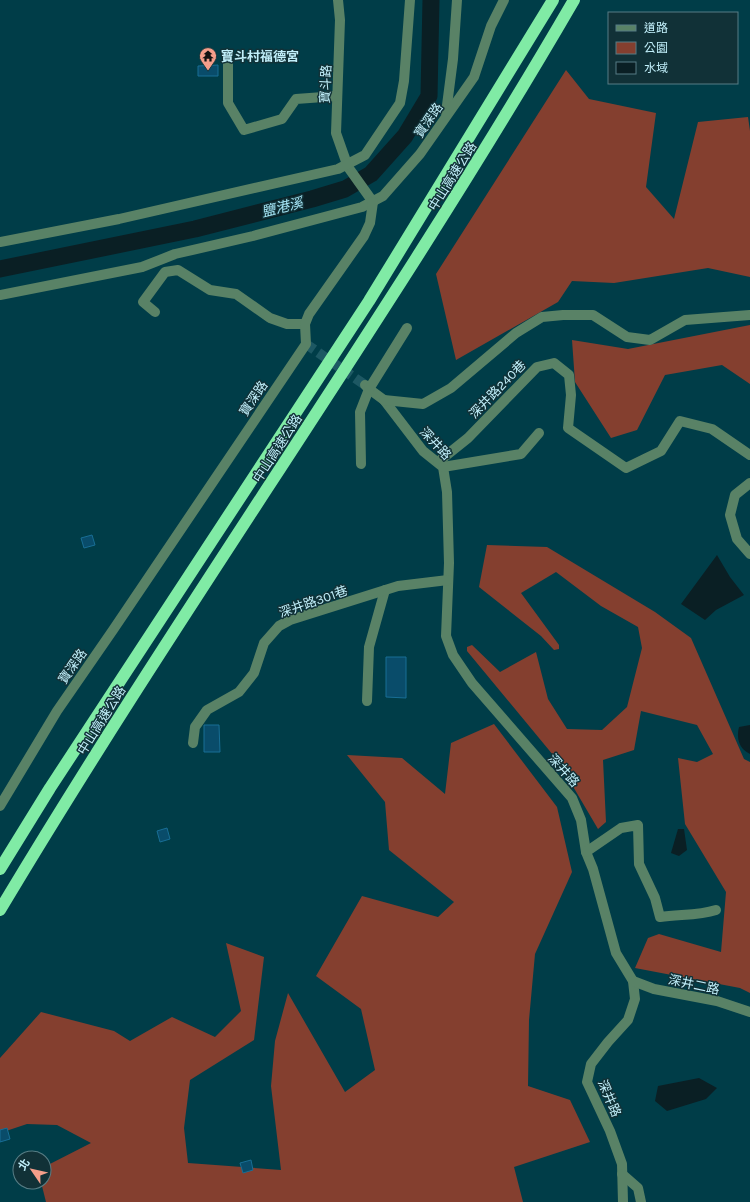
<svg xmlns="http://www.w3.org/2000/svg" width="750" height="1202" viewBox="0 0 750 1202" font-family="Karla,'Noto Sans TC',sans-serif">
<rect width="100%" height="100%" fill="#003d48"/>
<!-- green -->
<g fill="#843f2f">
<polygon points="566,70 589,99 656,113 646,187 674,219 698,122 748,117 750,131 750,277 708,268 614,283 572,281 558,302 456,360 436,274"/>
<polygon points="750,325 750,384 722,365 665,375 637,430 611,438 575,382 572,340 628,349"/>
<polygon points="487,545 547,547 655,612 691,638 744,759 750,762 750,993 740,988 635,968 648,938 659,934 721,952 726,892 685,824 678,758 697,762 713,754 697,725 641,711 634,750 603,760 606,822 598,829 558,761 467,651 467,647 472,645 500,672 536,652 548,699 567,729 602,730 627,707 642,648 638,627 601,606 556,572 521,593 559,645 559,649 554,650 541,636 479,587"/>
<polygon points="494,724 557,807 572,872 535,954 529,1020 528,1086 570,1100 590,1142 514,1167 523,1202 46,1202 41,1182 44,1182 44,1167 91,1143 57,1125 27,1124 0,1133 0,1058 41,1012 114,1031 130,1041 172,1017 215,1037 241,1011 226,943 264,957 254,1040 190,1080 184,1128 188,1163 281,1170 271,1086 275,1041 288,993 345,1092 375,1070 361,1009 316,976 362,896 438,917 454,902 389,850 385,802 347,755 402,758 445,794 451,743"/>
</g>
<!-- water -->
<g fill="#0a1f24">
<polygon points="717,555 730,577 744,595 716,610 705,620 681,604"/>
<path d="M750 725V754C739 749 736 738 739 727Z"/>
<polygon points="678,829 684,829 687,850 679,856 671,853"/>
<polygon points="699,1078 717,1088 706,1099 667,1111 655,1101 658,1086"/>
</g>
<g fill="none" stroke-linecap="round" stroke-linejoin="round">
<!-- river -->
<polyline stroke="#0a1f24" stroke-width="17" points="0,269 195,229 312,199 345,189 371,174 405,136 429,96 431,0"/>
</g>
<!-- building -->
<g fill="#094c6a" stroke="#186e95">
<polygon points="218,65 218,76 198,76 198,66"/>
<polygon points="92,535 95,545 84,548 81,538"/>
<polygon points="386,657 406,657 406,698 386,697"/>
<polygon points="204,725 219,725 220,752 204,752"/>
<polygon points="167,828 170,839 160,842 157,831"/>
<polygon points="7,1128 10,1139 0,1142 0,1130"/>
<polygon points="251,1160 253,1170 243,1173 240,1163"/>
</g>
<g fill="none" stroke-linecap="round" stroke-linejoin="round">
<!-- minor-tunnel -->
<polyline stroke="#1d5863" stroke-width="10" stroke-dasharray="10 5" stroke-linecap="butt" points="306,344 365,385"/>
<!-- minor -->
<g stroke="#598266" stroke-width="10">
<polyline points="338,0 340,20 336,133 348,167 373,202"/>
<polyline points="228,63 228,103 244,130 282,119 296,99 337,96"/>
<polyline points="446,113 453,59 457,0"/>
<polyline points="0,242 119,219 338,169 365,155 400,103 404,81 410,0"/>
<polyline points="0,295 142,267 175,254 253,236 362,207 383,196 420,154 474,77 491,26 504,0"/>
<polyline points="155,312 143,302 165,272 178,270 210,290 236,294 270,318 287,324 305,324"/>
<polyline points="365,385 369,389 384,400 423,451 443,467 447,492 449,563 446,636 453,655 472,683 572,798 581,820 586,852 593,869 616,953 633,981 635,999 628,1020 608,1042 591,1064 587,1082 610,1131 622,1164 623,1202"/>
<polyline points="384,400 423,404 451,388 516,333 542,317 563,315 593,315 627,337 650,340 685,320 750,315"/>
<polyline points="438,462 468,438 537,367 554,363 569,375 571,395 568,428 626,468 661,451 680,421 712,429 750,455"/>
<polyline points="361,464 360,412 369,389 407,328"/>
<polyline points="443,467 521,454 539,433"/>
<polyline points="750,483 735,495 730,515 737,539 750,554"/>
<polyline points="367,701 369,647 385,590"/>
<polyline points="193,743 195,727 207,710 239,692 254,673 264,643 279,626 290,620 398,586 448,580"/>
<polyline points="0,806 57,711 113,630 306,344 305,324 309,314 364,236 370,223 373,202"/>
<path d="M586 852 621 828 638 825 639 864 655 898 660 917C679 914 698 916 716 910"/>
<polyline points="633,981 654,989 717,1001 750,1012"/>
<polyline points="622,1174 638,1188 641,1202"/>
</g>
<!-- highway -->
<g stroke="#80eba5" stroke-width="12">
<polyline points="0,869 50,788 369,301 553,0"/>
<path d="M0 910C184 602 394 310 574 0"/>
</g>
</g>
<!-- icons -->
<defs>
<g id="temple-pin" transform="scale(0.9)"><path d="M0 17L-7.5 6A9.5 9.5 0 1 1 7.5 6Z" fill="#f49e8a" stroke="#113137"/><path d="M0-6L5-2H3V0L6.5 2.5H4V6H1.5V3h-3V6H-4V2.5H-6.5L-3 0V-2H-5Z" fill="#111"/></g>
</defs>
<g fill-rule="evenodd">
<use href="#temple-pin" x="208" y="56"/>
</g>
<g text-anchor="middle" stroke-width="3" stroke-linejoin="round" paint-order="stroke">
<!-- poi labels -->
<g font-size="13" font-weight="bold" fill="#c1effa" stroke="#113137" text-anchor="start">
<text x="221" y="61">寶斗村福德宮</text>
</g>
<!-- street labels -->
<g font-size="13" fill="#c1effa" stroke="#113137">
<text transform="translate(325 84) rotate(-87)" y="5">寶斗路</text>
<text transform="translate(428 120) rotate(-55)" y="5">寶深路</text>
<text transform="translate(452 176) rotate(-58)" y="5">中山高速公路</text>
<text transform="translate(497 389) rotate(-46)" y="5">深井路240巷</text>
<text transform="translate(253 398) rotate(-56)" y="5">寶深路</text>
<text transform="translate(436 443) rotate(47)" y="5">深井路</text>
<text transform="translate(277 448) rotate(-57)" y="5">中山高速公路</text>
<text transform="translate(313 601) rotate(-19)" y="5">深井路301巷</text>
<text transform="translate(72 666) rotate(-55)" y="5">寶深路</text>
<text transform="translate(101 720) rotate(-58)" y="5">中山高速公路</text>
<text transform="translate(564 770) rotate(48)" y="5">深井路</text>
<text transform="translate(694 984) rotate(12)" y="5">深井二路</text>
<text transform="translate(610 1098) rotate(67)" y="5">深井路</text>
</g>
<!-- water labels -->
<g font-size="14" font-style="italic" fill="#a5e5f5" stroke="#113137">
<text transform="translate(282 207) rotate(-14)" y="5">鹽港溪</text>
</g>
</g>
<!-- legend -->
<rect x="608" y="12" width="130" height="72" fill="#113137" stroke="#577d85"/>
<rect x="616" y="25" width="20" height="6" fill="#598266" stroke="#577d85"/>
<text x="644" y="32" font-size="12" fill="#c1effa">道路</text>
<rect x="616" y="42" width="20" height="12" fill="#843f2f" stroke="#577d85"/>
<text x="644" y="52" font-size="12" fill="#c1effa">公園</text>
<rect x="616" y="62" width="20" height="12" fill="#0a1f24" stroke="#577d85"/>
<text x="644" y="72" font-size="12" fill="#c1effa">水域</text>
<!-- north arrow -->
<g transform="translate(32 1170) rotate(304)"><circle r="19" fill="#113137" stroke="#577d85"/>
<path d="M0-3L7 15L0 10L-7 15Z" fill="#f49e8a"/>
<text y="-6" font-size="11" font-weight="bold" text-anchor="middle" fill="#c1effa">北</text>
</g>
</svg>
